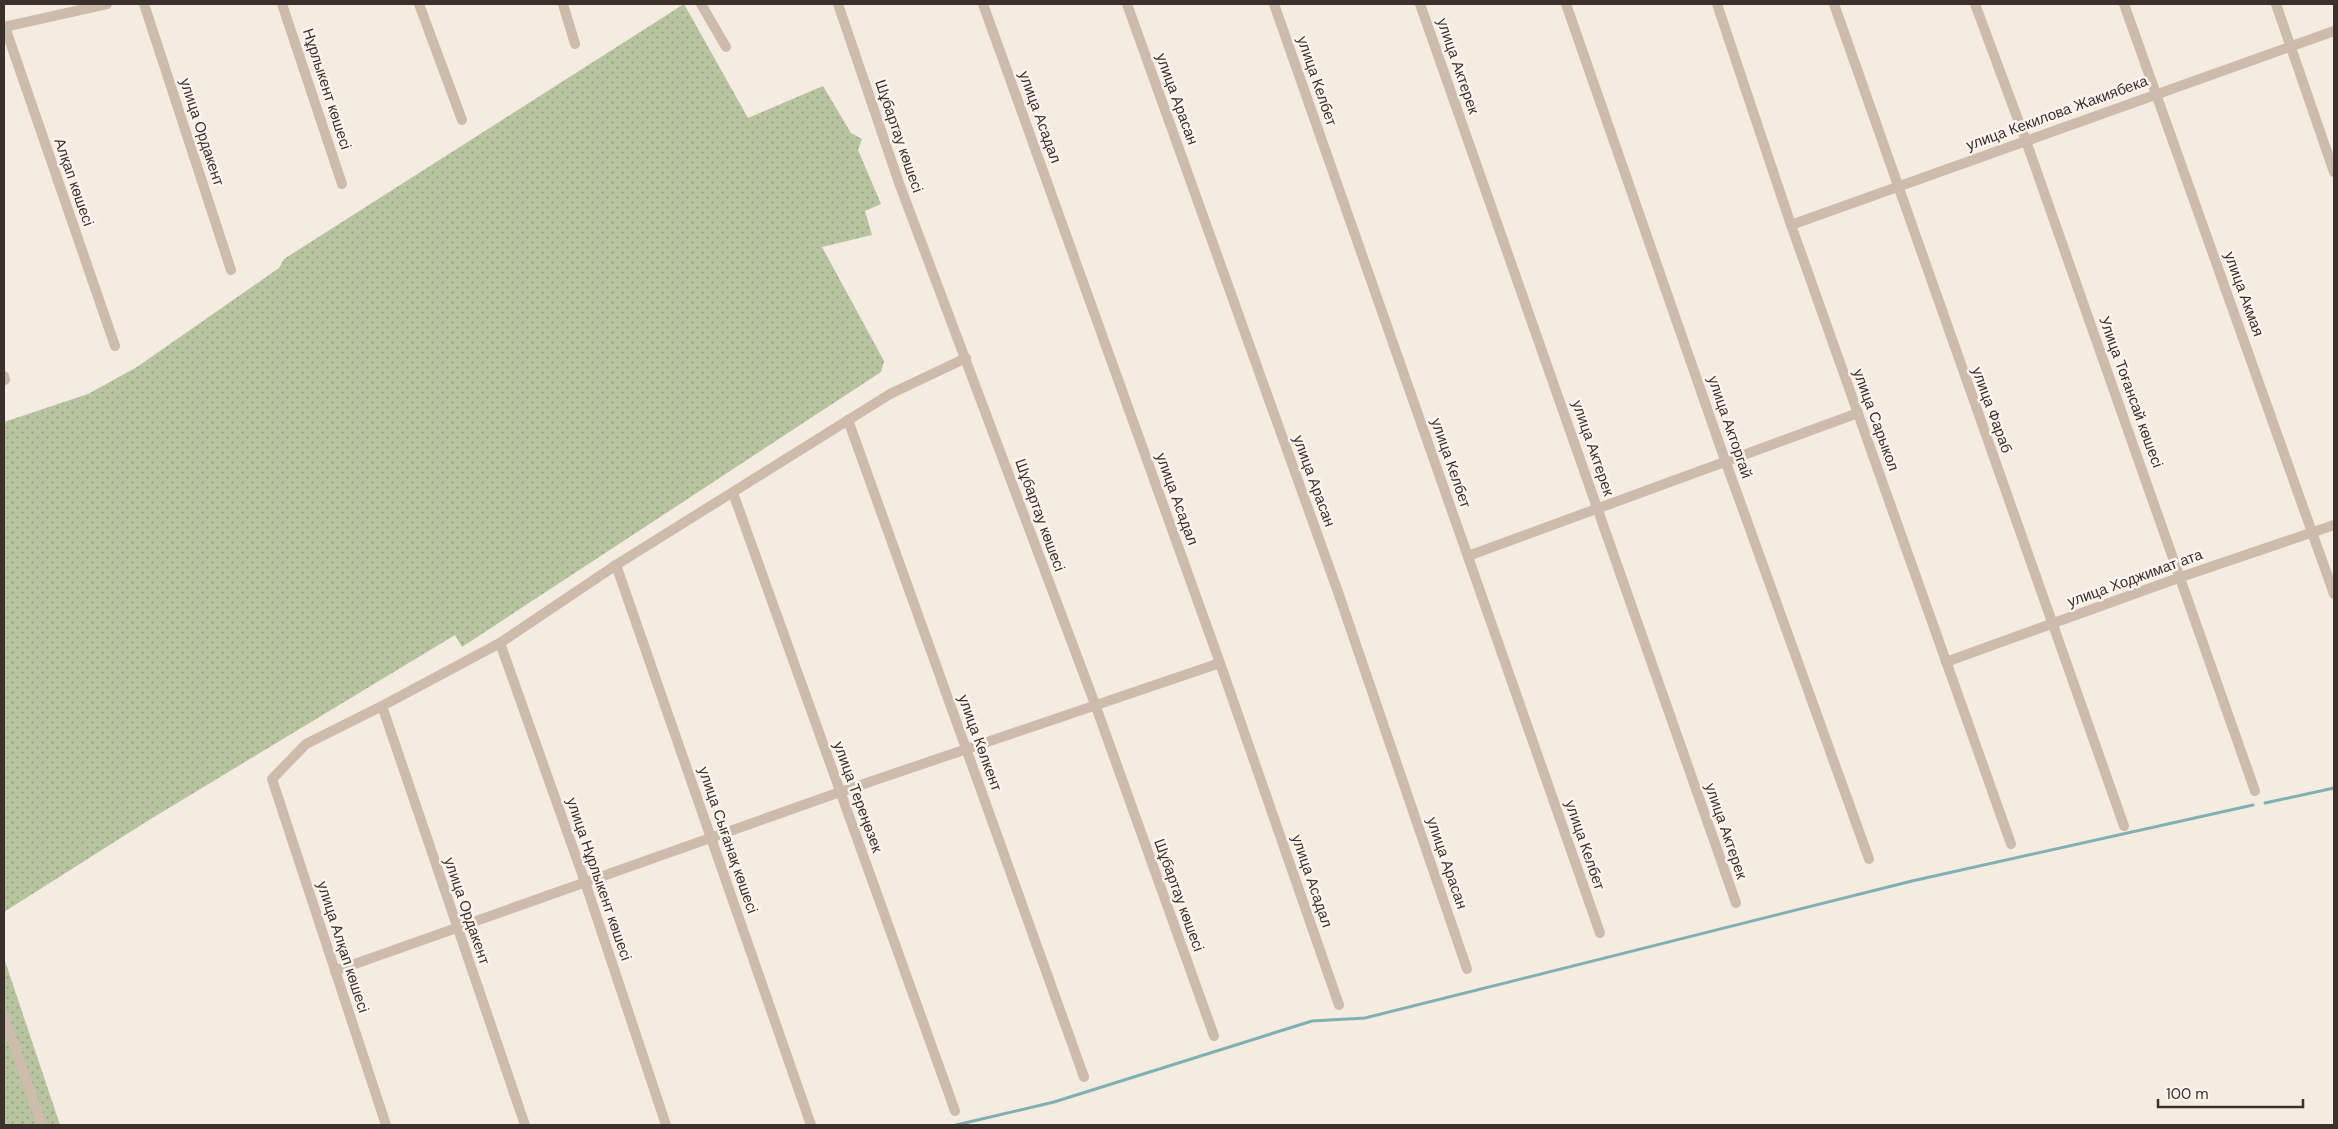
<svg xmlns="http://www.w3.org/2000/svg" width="2338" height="1129" viewBox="0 0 2338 1129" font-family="'DM Sans',sans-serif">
<defs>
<pattern id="grass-dots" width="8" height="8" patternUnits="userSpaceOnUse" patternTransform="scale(1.25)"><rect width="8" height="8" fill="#b8c4a0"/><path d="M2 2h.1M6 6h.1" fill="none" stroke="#97a083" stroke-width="1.8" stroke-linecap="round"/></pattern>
</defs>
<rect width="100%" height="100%" fill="#f4ebe1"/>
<!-- grass -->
<g fill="url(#grass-dots)">
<polygon points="684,4 748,118 823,86 851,133 862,139 858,150 881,204 865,211 872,235 822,247 884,361 881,372 462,647 455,635 149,820 4,912 4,422 88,394 137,367 279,268 284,259"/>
<polygon points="4,958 60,1125 4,1125"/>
</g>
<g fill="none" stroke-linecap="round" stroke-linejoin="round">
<!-- stream -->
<g stroke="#7fb0b2" stroke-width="3">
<polyline points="2265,803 2334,788"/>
<polyline points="956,1125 1054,1102 1312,1021 1365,1018 1912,881 2253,805"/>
</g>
<!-- street -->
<g stroke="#cdbbac" stroke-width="10">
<polyline points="144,4 231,270"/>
<polyline points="282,4 342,184"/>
<polyline points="419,4 462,120"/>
<polyline points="563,4 575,44"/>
<polyline points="701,4 726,47"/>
<polyline points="838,4 899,183 1095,704 1214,1036"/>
<polyline points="983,4 1220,663 1339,1005"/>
<polyline points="1127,4 1338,592 1467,969"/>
<polyline points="1274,4 1600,933"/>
<polyline points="1420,4 1736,903"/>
<polyline points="1566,4 1725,460 1869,859"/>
<polyline points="1717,4 1791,225 2011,844"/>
<polyline points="1834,4 2124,826"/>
<polyline points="1975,4 2026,141 2255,791"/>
<polyline points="2124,4 2334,594"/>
<polyline points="2276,4 2334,172"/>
<polyline points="4,27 107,4"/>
<polyline points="5,27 115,346"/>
<polyline points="1791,225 2334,31"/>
<polyline points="4,376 5,380"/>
<polyline points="848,420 1084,1077"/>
<polyline points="733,493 955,1111"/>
<polyline points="1468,556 1858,413"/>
<polyline points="616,565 811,1125"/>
<polyline points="500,643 585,882 666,1125"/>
<polyline points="1946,662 2181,577 2334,525"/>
<polyline points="382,706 525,1125"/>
<polyline points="335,971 840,792 1220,663"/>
<polyline points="4,1016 42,1125"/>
<polyline points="386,1125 272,779 306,744 382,706 500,643 616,565 890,394 966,358"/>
</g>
</g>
<g text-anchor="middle" stroke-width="5" stroke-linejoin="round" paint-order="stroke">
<!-- street labels -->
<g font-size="15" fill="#3b302b" stroke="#fbf5ee">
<text transform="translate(1458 66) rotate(71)" y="5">улица Актерек</text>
<text transform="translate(1317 81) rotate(71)" y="5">улица Келбет</text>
<text transform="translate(327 89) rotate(72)" y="5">Нұрлыкент көшесі</text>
<text transform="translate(1177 99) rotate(70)" y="5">улица Арасан</text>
<text transform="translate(2057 113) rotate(-20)" y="5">улица Кекилова Жакиябека</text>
<text transform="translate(1040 117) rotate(70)" y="5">улица Асадал</text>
<text transform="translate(202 132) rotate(72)" y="5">улица Ордакент</text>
<text transform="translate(899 136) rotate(71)" y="5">Шұбартау көшесі</text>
<text transform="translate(74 182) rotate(71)" y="5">Алқап көшесі</text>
<text transform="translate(2244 294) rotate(70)" y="5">улица Акмая</text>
<text transform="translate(2131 392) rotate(70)" y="5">Улица Тоғансай көшесі</text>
<text transform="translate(1992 410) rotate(70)" y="5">улица Фараб</text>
<text transform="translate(1876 420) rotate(70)" y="5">улица Сарыкол</text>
<text transform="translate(1730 427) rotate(71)" y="5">улица Акторгай</text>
<text transform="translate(1593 448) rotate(71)" y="5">улица Актерек</text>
<text transform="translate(1451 463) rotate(71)" y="5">улица Келбет</text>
<text transform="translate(1314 481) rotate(70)" y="5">улица Арасан</text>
<text transform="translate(1177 499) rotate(70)" y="5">улица Асадал</text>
<text transform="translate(1040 515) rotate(70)" y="5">Шұбартау көшесі</text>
<text transform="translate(2135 578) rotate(-20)" y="5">улица Ходжимат ата</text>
<text transform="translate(980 743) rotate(70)" y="5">улица Көлкент</text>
<text transform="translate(858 797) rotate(70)" y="5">улица Тереңөзек</text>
<text transform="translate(1726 831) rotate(71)" y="5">улица Актерек</text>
<text transform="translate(728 840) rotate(71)" y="5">улица Сығанақ көшесі</text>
<text transform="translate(1585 845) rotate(71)" y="5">улица Келбет</text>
<text transform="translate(1447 863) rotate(71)" y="5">улица Арасан</text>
<text transform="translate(599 879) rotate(71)" y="5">улица Нұрлыкент көшесі</text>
<text transform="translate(1312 881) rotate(71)" y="5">улица Асадал</text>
<text transform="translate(1179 895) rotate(70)" y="5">Шұбартау көшесі</text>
<text transform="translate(467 911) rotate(71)" y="5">улица Ордакент</text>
<text transform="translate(343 947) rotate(72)" y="5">улица Алқап көшесі</text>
</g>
</g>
<!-- border -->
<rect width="2338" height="1129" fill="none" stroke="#3b302b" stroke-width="10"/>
<!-- scale -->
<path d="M2158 1099v8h145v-8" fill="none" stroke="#3b302b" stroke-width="2.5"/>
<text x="2166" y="1099" font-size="15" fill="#3b302b" stroke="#fbf5ee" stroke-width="4" paint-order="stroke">100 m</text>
</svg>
